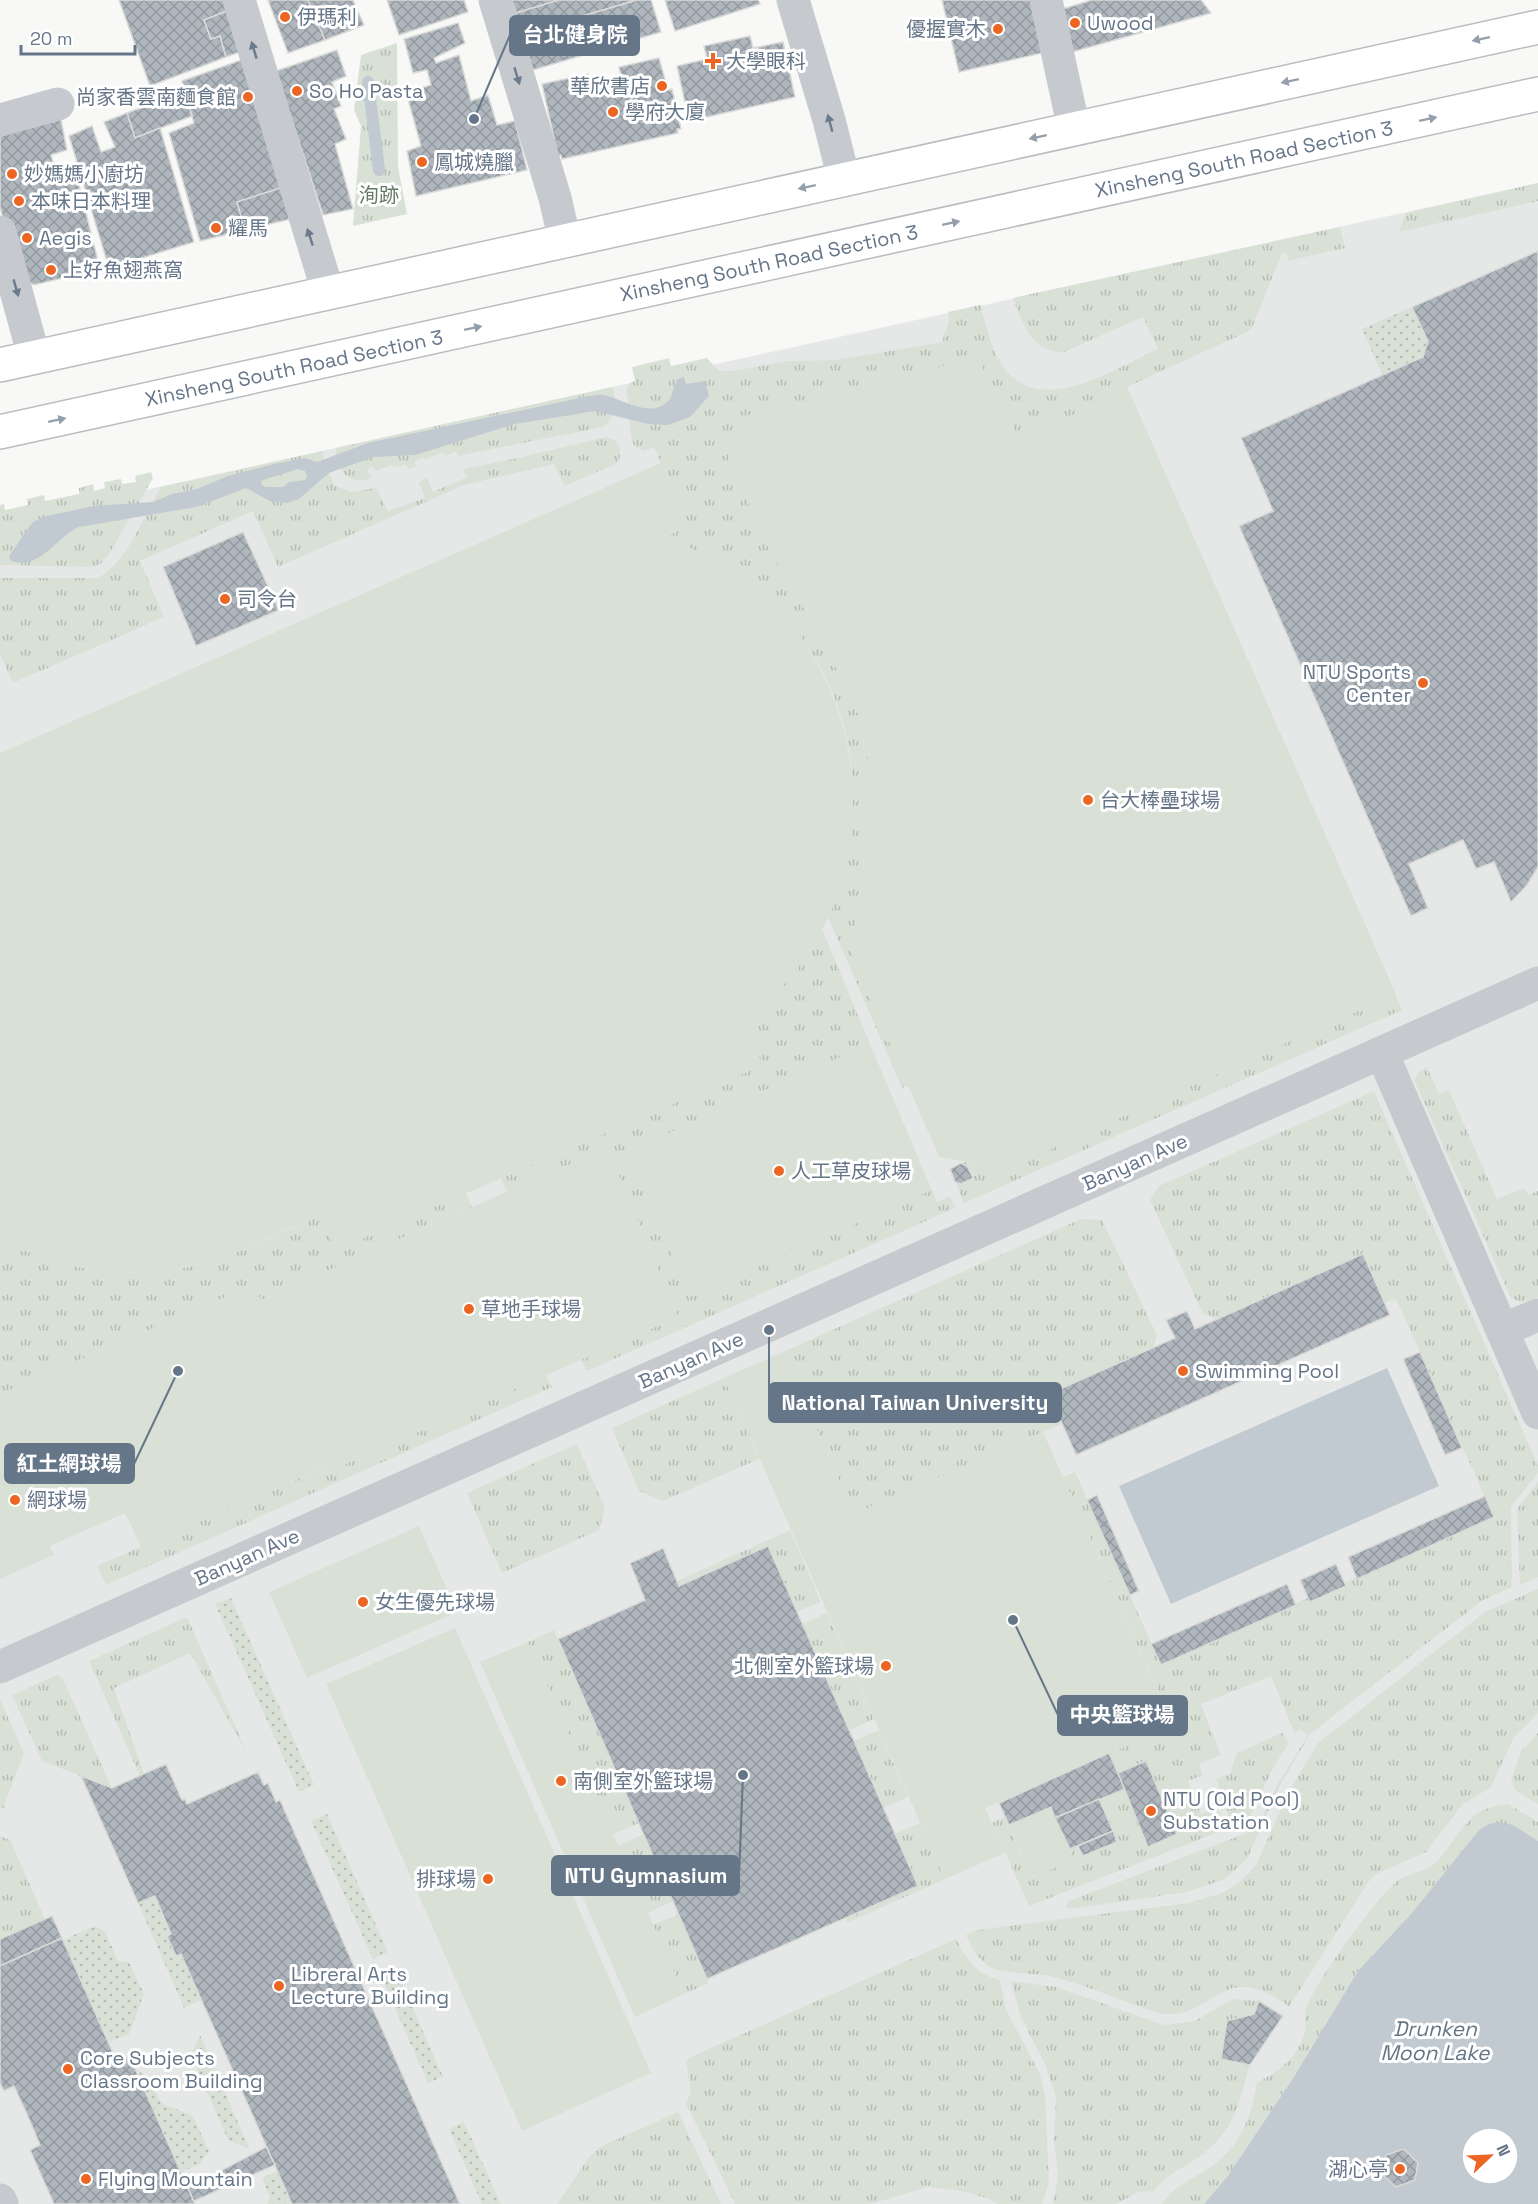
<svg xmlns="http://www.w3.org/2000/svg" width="1538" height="2204" viewBox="0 0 1538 2204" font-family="'Space Grotesk','Noto Sans TC',sans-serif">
<defs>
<pattern id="grass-tufts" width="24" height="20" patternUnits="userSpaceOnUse" patternTransform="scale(1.5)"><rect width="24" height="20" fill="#d9e1d7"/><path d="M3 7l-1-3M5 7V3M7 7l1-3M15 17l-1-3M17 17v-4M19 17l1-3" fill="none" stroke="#b4bbb4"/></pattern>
<pattern id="garden-dots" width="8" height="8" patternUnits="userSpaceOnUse" patternTransform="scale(1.5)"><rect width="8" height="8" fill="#d9e1d7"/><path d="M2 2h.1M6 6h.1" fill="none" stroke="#b4bbb4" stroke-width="1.8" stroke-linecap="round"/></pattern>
<pattern id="building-cross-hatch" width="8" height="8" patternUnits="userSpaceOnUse" patternTransform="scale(1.5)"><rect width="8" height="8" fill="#afb6bd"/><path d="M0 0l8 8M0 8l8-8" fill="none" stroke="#92999f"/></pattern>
</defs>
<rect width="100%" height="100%" fill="#f8f9f6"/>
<!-- built -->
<path fill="#e6e8e7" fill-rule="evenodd" d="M1538 183V2204H0V522ZM1472 2138H1508V2174H1472Z"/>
<!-- grass -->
<g fill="url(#grass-tufts)">
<polygon points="397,43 398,167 407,214 353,226 361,126 354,110 361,55"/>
<polygon points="1538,183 1538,201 1399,232 1406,213"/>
<path d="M1340 227 1345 248 1287 261 1289 255 1282 253 1251 330 1127 387 1129 391 969 459 1198 548 1402 1010 964 1203 950 1169 965 1162 1006 1169 862 978 908 1085 902 1088 828 917C893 757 827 600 665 537L688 526 654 447 644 451 635 447C626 428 632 411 626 391L630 383 635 381 632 367 669 358 671 366 707 358 719 371H733L789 361 837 360 942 342 949 321 948 312 980 305C986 323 990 346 1000 362 1036 422 1113 369 1158 349L1143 317 1064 352C1032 353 1022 323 1013 298Z"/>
<path d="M612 387C617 404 617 415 603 427L458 456 456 451 446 456 443 452 425 460 424 457 415 462 417 466 408 469 406 464 397 467 391 465 375 471 373 467 367 469 371 478C348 487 336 469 336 448Z"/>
<path d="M605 437C620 439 623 449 618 463L564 486 554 464 464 485 278 567 253 511 140 561 164 617 13 683 0 654V578H97C124 567 146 513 161 487L323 451 324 460 335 486 351 492 376 488 388 511 425 498 419 482 427 478 433 492 467 477 463 469 518 458Z"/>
<polygon points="151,472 153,478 108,556 100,564 91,567 0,565 0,505 4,504 5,510 28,505 27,499 44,495 45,501 79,494 79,488 93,484 94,491 105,488 104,482 121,479 122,484 136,482 135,476"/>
<path d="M822 929 870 1044 626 1152 690 1296 932 1190 937 1202 950 1196 955 1208 587 1371 581 1360 678 1317 607 1148 507 1192 501 1178 762 1065 744 1020C774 999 806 963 822 929Z"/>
<path d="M1427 1067 1439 1094 1449 1090 1497 1199 1525 1188 1528 1195 1538 1191V1297C1526 1302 1520 1305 1510 1296L1414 1080 1419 1072Z"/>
<polygon points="1374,1091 1538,1466 1538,1473 1511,1507 1512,1587 1483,1600 1310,1734 1279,1787 1247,1859 1225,1879 1187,1892 1069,1909 1066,1906 1069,1901 1252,1831 1258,1826 1276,1787 1308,1735 1299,1729 1295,1734 1271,1676 1201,1704 1221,1755 1199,1764 1203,1775 1188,1781 1201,1814 1217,1808 1226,1829 1029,1906 992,1823 1005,1817 1031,1878 1074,1859 1070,1849 1078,1846 1083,1856 1117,1842 1099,1799 1125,1789 1148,1847 1177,1834 1146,1761 1118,1773 1109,1753 1173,1725 1063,1477 1075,1472 1161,1665 1308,1598 1311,1602 1346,1587 1345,1582 1494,1517 1396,1299 1385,1303 1363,1254 1217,1319 1203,1314 1150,1200 1159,1186"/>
<path d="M466 1193 472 1207 261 1300 253 1285 0 1394V1238C56 1269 124 1281 188 1267 234 1257 278 1234 321 1215L336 1249Z"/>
<polygon points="1081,1219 1102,1220 1157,1335 1153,1348 1050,1394 1062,1424 854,1514 783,1352"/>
<polygon points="546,1375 552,1387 106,1585 97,1566 332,1464 334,1469"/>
<polygon points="724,1378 759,1459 663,1501 639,1491 612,1428"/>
<polygon points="577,1444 605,1508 599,1530 502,1573 467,1493"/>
<polygon points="1538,1482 1538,1577 1520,1585 1517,1509"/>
<polygon points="790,1530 821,1602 797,1612 768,1546 679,1586 677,1581"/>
<path d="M1538 1589V1713L1514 1737 1491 1787 1462 1805 1426 1852 1376 1874 1369 1881 1289 2007C1274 1994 1246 1980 1225 1991 1207 2000 1194 2013 1172 2014 1161 2015 1151 2011 1140 2007 1113 1997 1086 1986 1058 1978 1038 1972 1013 1975 995 1969 980 1964 972 1948 966 1935L977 1930 1189 1903 1222 1893 1240 1882 1256 1865 1289 1791 1318 1743 1485 1612Z"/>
<polygon points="827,1613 874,1719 850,1730 802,1624"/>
<polygon points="187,1617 248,1755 190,1653 114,1688 144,1774 140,1776 89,1661"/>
<polygon points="554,1630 639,1823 613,1834 528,1642"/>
<polygon points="57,1675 63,1679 112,1788 42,1761 12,1695"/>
<polygon points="0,1700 24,1753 3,1809 0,1808"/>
<polygon points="879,1730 908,1797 883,1808 854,1741"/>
<polygon points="1282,1733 1289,1743 1273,1768 1248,1821 1232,1827 1216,1779 1230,1773 1237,1753"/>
<polygon points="1538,1733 1538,1804 1515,1790 1511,1780 1521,1752"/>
<path d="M1508 1804 1538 1822V1841C1518 1827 1501 1816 1479 1830L1411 1914 1358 1971 1292 2080 1227 2177 1204 2204H1162C1175 2185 1192 2180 1210 2167 1240 2148 1251 2117 1257 2083 1279 2071 1299 2057 1305 2031 1306 2024 1304 2015 1306 2009 1313 1985 1380 1892 1400 1879 1412 1872 1427 1872 1437 1861 1462 1835 1466 1807 1508 1804Z"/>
<polygon points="920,1823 945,1879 847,1923 846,1919 918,1886 895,1834"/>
<polygon points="644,1834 673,1901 648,1913 618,1846"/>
<polygon points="0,1836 10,1840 45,1919 0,1939"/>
<polygon points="679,1914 709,1983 684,1994 653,1925"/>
<path d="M956 1939C967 1960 976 1974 1000 1980L1006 2010 1040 2074 1045 2095 1049 2182 1042 2204H997L987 2198 961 2191 928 2187 871 2204H735L686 2103 691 2092 686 2061 693 2056Z"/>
<path d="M1011 1981 1056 1987 1164 2025 1195 2021 1233 1999 1259 2001 1254 2014 1227 2021 1221 2059 1250 2065C1238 2105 1236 2130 1199 2157 1183 2168 1166 2175 1154 2191L1138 2192 1116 2204H1053L1058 2175 1054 2141 1056 2097 1045 2064 1020 2015Z"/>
<polygon points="678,2112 721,2204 557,2204 590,2156 600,2147"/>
</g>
<!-- garden -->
<g fill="url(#garden-dots)">
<polygon points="1412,307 1428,341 1423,357 1382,375 1362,329"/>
<polygon points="231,1598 314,1785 299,1792 215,1604"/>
<polygon points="327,1814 388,1952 373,1959 311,1821"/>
<polygon points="155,1896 171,1934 167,1936 176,1956 181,1954 201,2000 184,2008 138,1903"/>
<polygon points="94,1926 105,1931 118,1961 129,1962 144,1994 129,2034 108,2043 63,1940"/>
<polygon points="394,1965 443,2077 428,2083 379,1972"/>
<polygon points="200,2035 249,2148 249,2149 228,2140 191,2055"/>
<polygon points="140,2072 150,2080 161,2103 193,2116 209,2151 200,2164 181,2172 137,2074"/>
<polygon points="464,2122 501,2204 482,2204 449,2129"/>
<polygon points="277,2171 292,2204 267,2204 270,2197 262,2178"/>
</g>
<!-- pitch -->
<g fill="#d9e1d7">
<polygon points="977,357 1018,438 1129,391 1396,994 1006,1169 939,1157 850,951 864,865 868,735 822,639 772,554 728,459 748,415"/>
<path d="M661 463 689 526 666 537C713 557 759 583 791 624 887 745 872 928 744 1020L763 1065 336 1250 320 1215C285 1230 251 1248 214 1260 143 1283 65 1274 0 1238V753Z"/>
<polygon points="870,1044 932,1190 690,1297 626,1152"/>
<polygon points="607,1148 678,1317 334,1469 331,1464 141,1547 125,1513 50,1546 54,1555 0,1579 0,1394 253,1285 261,1300"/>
<polygon points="783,1352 854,1514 1043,1432 1173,1726 985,1808 1005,1853 945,1879 724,1378"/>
<polygon points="419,1526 457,1612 307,1678 269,1592"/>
<polygon points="455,1628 651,2073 522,2131 326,1684"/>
<polygon points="528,1642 684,1994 635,2017 480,1662"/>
<polygon points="1051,1807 1074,1860 1031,1878 1009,1825"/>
</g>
<!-- water -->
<g fill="#c1cad0" fill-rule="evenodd">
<path d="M684 377 686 384 705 381 709 396 690 417 668 425 648 424 595 411 515 424 415 455 373 457 329 473 299 499 287 503 270 501 246 488 196 507 79 527C55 538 41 570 11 561L9 556 32 523 42 517 94 506 153 502 172 494 197 489 228 476 274 464 305 458 317 462 368 443 580 398C587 397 596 394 603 395 624 399 651 420 669 400 673 395 673 385 678 379ZM298 469 305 471 307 476 305 480 289 482 283 487H263L261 482 263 480Z"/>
<polygon points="1387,1368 1439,1486 1171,1604 1119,1486"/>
<path d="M1500 1822 1513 1825 1538 1841V2204H1204L1227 2177 1292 2080 1358 1971 1411 1914 1479 1830 1489 1824ZM1472 2138H1508V2174H1472ZM1404 2149 1418 2163 1415 2180 1397 2187 1382 2173Z"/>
</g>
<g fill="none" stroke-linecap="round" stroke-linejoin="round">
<!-- stream -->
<polyline stroke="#c1cad0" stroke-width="12" points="368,82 379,170"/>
</g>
<!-- building -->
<g fill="url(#building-cross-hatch)" stroke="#dadbd8" stroke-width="1.5">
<polygon points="119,0 229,0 232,9 204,20 211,39 220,36 226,57 150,86"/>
<polygon points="268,0 308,0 325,40 288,53"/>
<polygon points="308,0 353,0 364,25 325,40"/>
<polygon points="387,0 464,0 468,12 399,35"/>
<polygon points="512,0 559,0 516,13"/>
<polygon points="559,0 637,0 522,34 516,13"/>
<polygon points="637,0 651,0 661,32 533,70 522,34"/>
<polygon points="665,0 758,0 760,4 675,31"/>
<polygon points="942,0 1039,0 1051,51 959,72"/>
<polygon points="1092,0 1201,0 1211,13 1072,52 1062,9"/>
<polygon points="232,9 245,50 226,57 220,36 211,39 204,20"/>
<polygon points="458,23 465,43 434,58 436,63 459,55 471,101 488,95 497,125 515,121 527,170 416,196 407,151 421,146 406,92 431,85 427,70 413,73 404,39"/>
<polygon points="750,36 753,48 783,42 795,97 689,121 677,66 707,59 704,46"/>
<polygon points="337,50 346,76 332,82 341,106 334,109 346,139 335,144 353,209 323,215 276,71"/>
<polygon points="247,58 287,186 237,202 245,230 200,241 169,133 194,123 182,81"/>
<polygon points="659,58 668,90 672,89 681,129 677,129 678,133 562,159 561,155 558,156 542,84 588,74 591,87 601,85 603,94 615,92 612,83 622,81 619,67"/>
<polygon points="184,91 192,116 135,138 127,113"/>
<polygon points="127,113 135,138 160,128 194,242 109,268 69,136 92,126 101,152 115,147 104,122"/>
<polygon points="60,115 67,150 51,155 57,177 76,173 100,269 34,285 17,273 0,207 0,129"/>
<polygon points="287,186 295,218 245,230 237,202"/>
<polygon points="1538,251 1538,867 1527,885 1511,902 1494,862 1476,869 1463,840 1409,864 1428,908 1411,916 1239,526 1273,511 1241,438 1423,357 1428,341 1412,307"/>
<polygon points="243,532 279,610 196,646 163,567"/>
<polygon points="961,1163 967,1166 973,1178 961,1184 955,1182 950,1169"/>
<polygon points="1363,1254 1390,1315 1076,1455 1049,1394 1175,1338 1166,1320 1187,1311 1195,1329"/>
<polygon points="1420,1352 1462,1448 1445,1455 1403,1359"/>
<polygon points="1097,1495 1139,1591 1130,1595 1087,1500"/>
<polygon points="1485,1496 1494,1517 1357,1579 1348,1557"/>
<polygon points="768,1546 918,1886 707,1979 558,1639 645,1600 630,1563 646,1556 663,1548 679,1586"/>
<polygon points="1336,1564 1346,1586 1310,1602 1300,1580"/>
<polygon points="1287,1584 1296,1605 1161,1665 1151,1644"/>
<polygon points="1109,1753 1125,1789 1055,1818 1051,1807 1009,1825 999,1803"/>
<polygon points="1146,1761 1177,1834 1148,1847 1118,1773"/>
<polygon points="166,1764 182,1800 185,1799 187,1804 258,1772 264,1785 268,1783 276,1802 280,1800 460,2204 292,2204 181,1954 176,1956 167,1936 171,1934 155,1896 138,1903 81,1776 112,1788"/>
<polygon points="1099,1799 1113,1831 1070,1849 1055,1818"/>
<polygon points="1113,1831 1117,1842 1083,1856 1078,1846"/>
<polygon points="52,1916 62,1938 0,1966 0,1939"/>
<polygon points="62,1938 117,2062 129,2057 133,2064 195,2204 54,2204 30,2150 40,2145 26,2112 14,2086 4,2091 0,2083 0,1966"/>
<polygon points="1259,2001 1283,2016 1250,2065 1221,2059 1227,2021 1254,2014"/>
<polygon points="266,2147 275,2165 194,2201 188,2188"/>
<polygon points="1404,2149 1418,2163 1415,2180 1396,2187 1381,2173 1386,2155"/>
</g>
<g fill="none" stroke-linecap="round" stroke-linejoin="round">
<!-- major casing -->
<g stroke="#b9bdc1" stroke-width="36">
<g id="major">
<polyline points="0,365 1538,27"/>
<polyline points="0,432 1538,94"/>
</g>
</g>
<!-- minor -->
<g stroke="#c6c9ce" stroke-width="33">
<polyline points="239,0 328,292"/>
<polyline points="495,0 555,198 565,241"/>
<polyline points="793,0 829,120 844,179"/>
<polyline points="1046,0 1074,129"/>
<polyline points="0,120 58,104"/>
<polyline points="0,232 34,357"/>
<polyline points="1382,1053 1538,1413"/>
<polyline points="1502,1330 1538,1315"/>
<polyline points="0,1667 1538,983"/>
<polyline points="0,2200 2,2204"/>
</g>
<!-- major -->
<use href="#major" stroke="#fff" stroke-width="33"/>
</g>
<!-- one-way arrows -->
<defs><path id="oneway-solid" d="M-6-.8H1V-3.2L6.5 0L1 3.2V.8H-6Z" transform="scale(1.5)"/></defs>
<g fill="#949fac">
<use href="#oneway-solid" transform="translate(1481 39) rotate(168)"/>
<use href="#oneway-solid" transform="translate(1290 81) rotate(168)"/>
<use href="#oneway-solid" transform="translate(1428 119) rotate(-12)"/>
<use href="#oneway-solid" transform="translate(1038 137) rotate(168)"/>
<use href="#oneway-solid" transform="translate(807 187) rotate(168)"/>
<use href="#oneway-solid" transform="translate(951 223) rotate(-12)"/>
<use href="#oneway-solid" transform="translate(473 328) rotate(-12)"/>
<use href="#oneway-solid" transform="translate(57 420) rotate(-12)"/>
</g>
<g fill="#6b7a8c">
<use href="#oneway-solid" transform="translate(254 50) rotate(-107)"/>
<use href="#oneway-solid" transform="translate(517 76) rotate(73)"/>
<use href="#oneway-solid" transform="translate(830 123) rotate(-105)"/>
<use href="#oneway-solid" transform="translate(310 237) rotate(-108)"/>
<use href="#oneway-solid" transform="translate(16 288) rotate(74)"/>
</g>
<!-- markers -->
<g fill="#ec6523" stroke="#fff" stroke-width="2">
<circle cx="285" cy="17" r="6"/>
<circle cx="1075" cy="23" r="6"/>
<circle cx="998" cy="29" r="6"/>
<path d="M710 52h6v6h6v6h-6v6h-6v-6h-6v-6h6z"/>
<circle cx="662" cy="86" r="6"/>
<circle cx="297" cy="91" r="6"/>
<circle cx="248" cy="97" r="6"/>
<circle cx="613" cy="112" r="6"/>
<circle cx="422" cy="162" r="6"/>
<circle cx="12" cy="174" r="6"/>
<circle cx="19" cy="201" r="6"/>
<circle cx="216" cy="228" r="6"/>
<circle cx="27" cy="238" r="6"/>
<circle cx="51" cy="270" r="6"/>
<circle cx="225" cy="599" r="6"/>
<circle cx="1423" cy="683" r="6"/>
<circle cx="1088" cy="800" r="6"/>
<circle cx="779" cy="1171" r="6"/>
<circle cx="469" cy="1309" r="6"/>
<circle cx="1183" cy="1371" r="6"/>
<circle cx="15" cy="1500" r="6"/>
<circle cx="363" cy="1602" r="6"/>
<circle cx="886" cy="1666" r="6"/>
<circle cx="561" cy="1781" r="6"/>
<circle cx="1151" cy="1811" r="6"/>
<circle cx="488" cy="1879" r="6"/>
<circle cx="279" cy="1986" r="6"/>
<circle cx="68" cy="2069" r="6"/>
<circle cx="1400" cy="2169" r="6"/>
<circle cx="86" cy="2179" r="6"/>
</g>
<g text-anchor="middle" stroke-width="6" stroke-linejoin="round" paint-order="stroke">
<!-- poi labels -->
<g font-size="20" fill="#667689" stroke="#fff" text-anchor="start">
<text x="297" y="24">伊瑪利</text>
<text x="1087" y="30">Uwood</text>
<text x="986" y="36" text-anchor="end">優握實木</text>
<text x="726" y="68">大學眼科</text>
<text x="650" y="93" text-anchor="end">華欣書店</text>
<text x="309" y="98">So Ho Pasta</text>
<text x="236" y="104" text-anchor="end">尚家香雲南麵食館</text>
<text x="625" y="119">學府大廈</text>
<text x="434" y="169">鳳城燒臘</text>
<text x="24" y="181">妙媽媽小廚坊</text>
<text x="31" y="208">本味日本料理</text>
<text x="228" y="235">耀馬</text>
<text x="39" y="245">Aegis</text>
<text x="63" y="277">上好魚翅燕窩</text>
<text x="237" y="606">司令台</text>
<text x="1411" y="679" text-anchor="end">NTU Sports<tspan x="1411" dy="23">Center</tspan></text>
<text x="1100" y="807">台大棒壘球場</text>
<text x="791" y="1178">人工草皮球場</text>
<text x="481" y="1316">草地手球場</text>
<text x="1195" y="1378">Swimming Pool</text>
<text x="27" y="1507">網球場</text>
<text x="375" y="1609">女生優先球場</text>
<text x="874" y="1673" text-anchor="end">北側室外籃球場</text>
<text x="573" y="1788">南側室外籃球場</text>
<text x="1163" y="1806">NTU (Old Pool)<tspan x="1163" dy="23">Substation</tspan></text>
<text x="476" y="1886" text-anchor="end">排球場</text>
<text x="291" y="1981">Libreral Arts<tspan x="291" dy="23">Lecture Building</tspan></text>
<text x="80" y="2065">Core Subjects<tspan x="80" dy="23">Classroom Building</tspan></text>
<text x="1388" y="2176" text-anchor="end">湖心亭</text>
<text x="98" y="2186">Flying Mountain</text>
</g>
<!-- street labels -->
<g font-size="20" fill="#667689" stroke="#fff">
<text transform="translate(1244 159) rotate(-12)" y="7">Xinsheng South Road Section 3</text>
<text transform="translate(769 263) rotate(-12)" y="7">Xinsheng South Road Section 3</text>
<text transform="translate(294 368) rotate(-12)" y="7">Xinsheng South Road Section 3</text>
<text transform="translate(1135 1162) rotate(-24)" y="7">Banyan Ave</text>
<text transform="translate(691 1360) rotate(-24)" y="7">Banyan Ave</text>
<text transform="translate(247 1557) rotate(-24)" y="7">Banyan Ave</text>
</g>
<!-- park labels -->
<g font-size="20" fill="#647a62" stroke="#fff">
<text x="379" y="202">洵跡</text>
</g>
<!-- water labels -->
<g font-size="21" font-style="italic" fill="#627783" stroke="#fff">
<text x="1435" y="2036">Drunken<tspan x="1435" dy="24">Moon Lake</tspan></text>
</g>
</g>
<!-- callouts -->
<path fill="none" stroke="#667689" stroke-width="2" d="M474 119L510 35M769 1330L769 1402M178 1371L134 1464M1013 1620L1058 1715M743 1775L739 1876"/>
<g fill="#667689" stroke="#fff" stroke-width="2">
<circle cx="474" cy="119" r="6"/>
<circle cx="769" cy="1330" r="6"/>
<circle cx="178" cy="1371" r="6"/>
<circle cx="1013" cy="1620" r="6"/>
<circle cx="743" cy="1775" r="6"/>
</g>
<g fill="#667689" stroke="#667689" stroke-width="2">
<rect x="510" y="16" width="129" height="39" rx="6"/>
<rect x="769" y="1383" width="292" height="39" rx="6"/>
<rect x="5" y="1444" width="129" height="39" rx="6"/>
<rect x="1058" y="1696" width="129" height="39" rx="6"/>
<rect x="552" y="1856" width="187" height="39" rx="6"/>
</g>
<g font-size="21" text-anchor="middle" font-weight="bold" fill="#fff">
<text x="575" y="42">台北健身院</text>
<text x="915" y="1410">National Taiwan University</text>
<text x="69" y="1471">紅土網球場</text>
<text x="1122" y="1722">中央籃球場</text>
<text x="646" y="1883">NTU Gymnasium</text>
</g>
<!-- north arrow -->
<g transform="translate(1490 2156) rotate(67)"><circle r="28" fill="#ffffff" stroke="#c2c8d0" stroke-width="1.5"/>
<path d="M0-4.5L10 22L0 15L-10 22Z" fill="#ec6523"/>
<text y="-9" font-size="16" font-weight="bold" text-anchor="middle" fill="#667689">N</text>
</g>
<!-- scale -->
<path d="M21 45v9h114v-9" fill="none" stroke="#667689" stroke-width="3"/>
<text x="30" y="45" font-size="18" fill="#667689" stroke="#ffffff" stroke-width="4.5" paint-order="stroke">20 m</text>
</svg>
